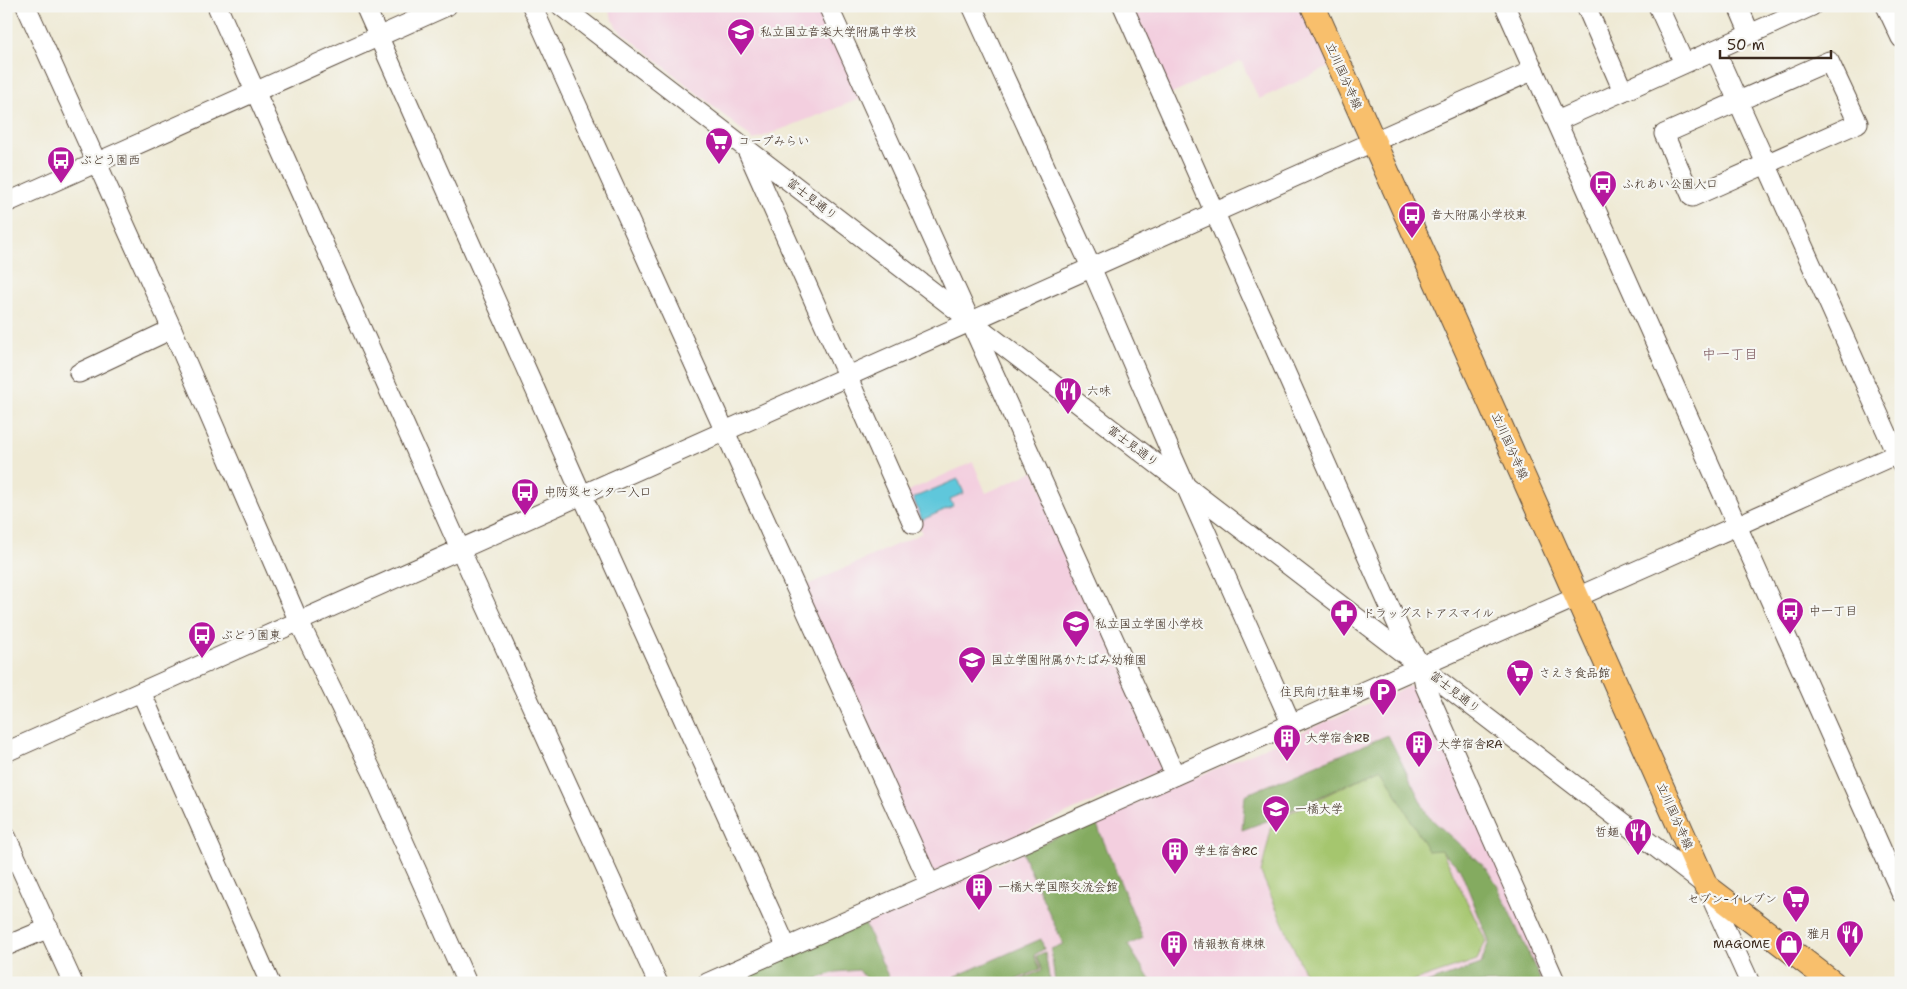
<svg xmlns="http://www.w3.org/2000/svg" width="1907" height="989" viewBox="0 0 1907 989" font-family="'Shantell Sans','Klee One',sans-serif">
<rect width="100%" height="100%" fill="#f6f6f2"/>
<filter id="ink" filterUnits="userSpaceOnUse"><feTurbulence type="fractalNoise" baseFrequency=".02" numOctaves="2"/><feDisplacementMap in="SourceGraphic" scale="10" xChannelSelector="R" yChannelSelector="G"/><feConvolveMatrix kernelMatrix="1 2 1 2 8 2 1 2 1" color-interpolation-filters="sRGB"/></filter>
<filter id="wash" filterUnits="userSpaceOnUse"><feTurbulence type="fractalNoise" baseFrequency=".0096" numOctaves="4" result="noise"/><feDisplacementMap in="SourceGraphic" scale="20" xChannelSelector="R" yChannelSelector="G"/><feGaussianBlur stdDeviation="1.12" result="paint"/><feColorMatrix in="noise" values="0 0 0 0 0 0 0 0 0 0 0 0 0 0 0 0 0 1.4 0 .05"/><feComposite in="paint" operator="in"/></filter>
<g filter="url(#wash)">
<rect width="100%" height="100%" fill="#efead5"/>
<!-- built -->
<g fill="#f3cfdf">
<polygon points="607,6 825,6 865,97 754,140 616,27"/>
<polygon points="1128,6 1305,6 1332,66 1259,99 1241,61 1168,95"/>
<polygon points="973,462 986,493 1034,471 1167,768 930,875 801,588 922,533 904,493"/>
<polygon points="1421,681 1551,983 724,983 865,924 1095,820"/>
</g>
<!-- green -->
<polygon fill="#a5c66e" stroke="#707846" points="1398,760 1486,941 1477,960 1408,983 1309,983 1261,873 1273,821"/>
<!-- forest -->
<g fill="#84ab61" stroke="#606a40">
<polygon points="1388,735 1428,816 1489,871 1498,887 1542,983 1427,983 1481,964 1489,941 1460,869 1441,850 1428,851 1382,768 1272,819 1242,830 1245,795"/>
<polygon points="1095,820 1143,938 1128,945 1152,983 1055,983 1051,949 1063,944 1022,852"/>
<polygon points="865,924 891,983 869,983 859,970 836,972 805,983 724,983"/>
<polygon points="1041,939 1044,949 1034,955 1040,969 1009,983 957,983 954,977"/>
<polygon points="1045,952 1050,983 1014,983 1042,970 1036,956"/>
</g>
<!-- water -->
<polygon fill="#5fc7db" stroke="#4d787c" points="958,479 964,493 950,499 953,506 922,520 913,498"/>
</g>
<g filter="url(#ink)">
<g fill="none" stroke-linecap="round" stroke-linejoin="round">
<!-- minor casing -->
<g stroke="#564739" stroke-width="21">
<g id="minor">
<polyline points="26,6 172,329 299,622 373,773 467,983"/>
<polyline points="217,6 460,549 658,983"/>
<polyline points="365,6 582,495 787,948"/>
<polyline points="532,6 930,884"/>
<polyline points="561,6 1706,886 1750,983"/>
<polyline points="828,6 1175,775"/>
<polyline points="972,6 1091,267 1171,453 1291,723"/>
<polyline points="1123,6 1403,637 1421,666 1425,686 1556,983"/>
<polyline points="1505,6 1901,893"/>
<polyline points="1586,6 1623,91"/>
<polyline points="1658,6 1684,63"/>
<polyline points="1738,6 1750,34"/>
<polyline points="1886,6 1901,38"/>
<polyline points="1715,50 1901,464"/>
<polygon points="1829,61 1858,123 1692,197 1664,134"/>
<polyline points="1557,121 1812,6"/>
<polyline points="747,150 913,524"/>
<polyline points="6,203 447,6"/>
<polyline points="79,373 172,329"/>
<polyline points="141,692 270,983"/>
<polyline points="6,752 1534,70"/>
<polyline points="6,836 73,983"/>
<polyline points="6,946 49,928"/>
<polyline points="707,983 1656,562 1901,452"/>
</g>
</g>
<!-- major casing -->
<g stroke="#564739" stroke-width="26">
<polyline id="major" points="1313,6 1706,886 1833,983"/>
</g>
<!-- minor -->
<use href="#minor" stroke="#fff" stroke-width="19"/>
<!-- major -->
<use href="#major" stroke="#f8bf6c" stroke-width="24"/>
</g>
</g>
<!-- icons -->
<defs>
<g id="school-pin" transform="scale(1.4375)"><path d="M0 17L-7.5 6A9.5 9.5 0 1 1 7.5 6Z" fill="#b5179e" stroke="#f6f6f2"/><path d="M0-5L7-2L0 1L-7-2ZM-4 1L0 2.5L4 1V4Q0 6-4 4Z" fill="#fff"/></g>
<g id="supermarket-pin" transform="scale(1.4375)"><path d="M0 17L-7.5 6A9.5 9.5 0 1 1 7.5 6Z" fill="#b5179e" stroke="#f6f6f2"/><path d="M-6-5.5h2.5l.6 2H6L4.5 2H-2.5L-4.4-4H-6ZM-1.5 3.2a1.3 1.3 0 1 0 .1 0ZM3 3.2a1.3 1.3 0 1 0 .1 0Z" fill="#fff"/></g>
<g id="bus-pin" transform="scale(1.4375)"><path d="M0 17L-7.5 6A9.5 9.5 0 1 1 7.5 6Z" fill="#b5179e" stroke="#f6f6f2"/><path d="M-5-6H5V4H4V6H2V4H-2V6H-4V4H-5ZM-3.5-4V0h7V-4ZM-3.5 1.2v1.5H-2V1.2ZM2 1.2v1.5H3.5V1.2Z" fill="#fff"/></g>
<g id="restaurant-pin" transform="scale(1.4375)"><path d="M0 17L-7.5 6A9.5 9.5 0 1 1 7.5 6Z" fill="#b5179e" stroke="#f6f6f2"/><path d="M-5-6h1v4h1v-4h1v4h1v-4h1v5L-1.5 .5V6h-2V.5L-5-1ZM5-6V6H3V1.5H1.5Q1.5-4 5-6Z" fill="#fff"/></g>
<g id="pharmacy-pin" transform="scale(1.4375)"><path d="M0 17L-7.5 6A9.5 9.5 0 1 1 7.5 6Z" fill="#b5179e" stroke="#f6f6f2"/><path d="M-2-6h4v4h4v4h-4v4h-4v-4h-4v-4h4Z" fill="#fff"/></g>
<g id="parking-pin" transform="scale(1.4375)"><path d="M0 17L-7.5 6A9.5 9.5 0 1 1 7.5 6Z" fill="#b5179e" stroke="#f6f6f2"/><path d="M-3.5-5.5H1a3.5 3.5 0 0 1 0 7H-1V5.5H-3.5ZM-1-3.4V-.6H.8a1.4 1.4 0 0 0 0-2.8Z" fill="#fff"/></g>
<g id="building-pin" transform="scale(1.4375)"><path d="M0 17L-7.5 6A9.5 9.5 0 1 1 7.5 6Z" fill="#b5179e" stroke="#f6f6f2"/><path d="M-4-6H4V6H1V3H-1V6H-4ZM-2.5-4.3h1.7v1.8h-1.7ZM.8-4.3h1.7v1.8H.8ZM-2.5-1h1.7V.8h-1.7ZM.8-1h1.7V.8H.8Z" fill="#fff"/></g>
<g id="university-pin" transform="scale(1.4375)"><path d="M0 17L-7.5 6A9.5 9.5 0 1 1 7.5 6Z" fill="#b5179e" stroke="#f6f6f2"/><path d="M0-5L7-2L0 1L-7-2ZM-4 1L0 2.5L4 1V4Q0 6-4 4Z" fill="#fff"/></g>
<g id="shop-pin" transform="scale(1.4375)"><path d="M0 17L-7.5 6A9.5 9.5 0 1 1 7.5 6Z" fill="#b5179e" stroke="#f6f6f2"/><path d="M-5-2.5h2.3a2.7 3.5 0 0 1 5.4 0H5L5.5 6h-11ZM-1.5-2.5h3a1.5 2.3 0 0 0-3 0Z" fill="#fff"/></g>
</defs>
<g fill-rule="evenodd">
<use href="#school-pin" x="741" y="32"/>
<use href="#supermarket-pin" x="719" y="141"/>
<use href="#bus-pin" x="61" y="160"/>
<use href="#bus-pin" x="1603" y="184"/>
<use href="#bus-pin" x="1412" y="215"/>
<use href="#restaurant-pin" x="1068" y="391"/>
<use href="#bus-pin" x="525" y="492"/>
<use href="#bus-pin" x="1790" y="611"/>
<use href="#pharmacy-pin" x="1344" y="613"/>
<use href="#school-pin" x="1076" y="624"/>
<use href="#bus-pin" x="202" y="635"/>
<use href="#school-pin" x="972" y="660"/>
<use href="#supermarket-pin" x="1520" y="673"/>
<use href="#parking-pin" x="1383" y="692"/>
<use href="#building-pin" x="1287" y="738"/>
<use href="#building-pin" x="1419" y="744"/>
<use href="#university-pin" x="1276" y="809"/>
<use href="#restaurant-pin" x="1638" y="832"/>
<use href="#building-pin" x="1175" y="851"/>
<use href="#building-pin" x="979" y="887"/>
<use href="#supermarket-pin" x="1796" y="899"/>
<use href="#restaurant-pin" x="1850" y="934"/>
<use href="#building-pin" x="1174" y="944"/>
<use href="#shop-pin" x="1789" y="944"/>
</g>
<g text-anchor="middle" stroke-width="4.5" stroke-linejoin="round" paint-order="stroke">
<!-- poi labels -->
<g font-size="12" fill="#3b2a1e" stroke="#f6f6f2" text-anchor="start">
<text x="760" y="36">私立国立音楽大学附属中学校</text>
<text x="738" y="145">コープみらい</text>
<text x="80" y="164">ぶどう園西</text>
<text x="1622" y="188">ふれあい公園入口</text>
<text x="1431" y="219">音大附属小学校東</text>
<text x="1087" y="395">六味</text>
<text x="544" y="496">中防災センター入口</text>
<text x="1809" y="615">中一丁目</text>
<text x="1363" y="617">ドラッグストアスマイル</text>
<text x="1095" y="628">私立国立学園小学校</text>
<text x="221" y="639">ぶどう園東</text>
<text x="991" y="664">国立学園附属かたばみ幼稚園</text>
<text x="1539" y="677">さえき食品館</text>
<text x="1364" y="696" text-anchor="end">住民向け駐車場</text>
<text x="1306" y="742">大学宿舎RB</text>
<text x="1438" y="748">大学宿舎RA</text>
<text x="1295" y="813">一橋大学</text>
<text x="1619" y="836" text-anchor="end">哲麺</text>
<text x="1194" y="855">学生宿舎RC</text>
<text x="998" y="891">一橋大学国際交流会館</text>
<text x="1777" y="903" text-anchor="end">セブン-イレブン</text>
<text x="1831" y="938" text-anchor="end">雅月</text>
<text x="1193" y="948">情報教育棟棟</text>
<text x="1770" y="948" text-anchor="end">MAGOME</text>
</g>
<!-- street labels -->
<g font-size="12" fill="#3b2a1e" stroke="#f6f6f2">
<text transform="translate(1344 76) rotate(66)" y="4">立川国分寺線</text>
<text transform="translate(812 199) rotate(38)" y="4">富士見通り</text>
<text transform="translate(1133 446) rotate(37)" y="4">富士見通り</text>
<text transform="translate(1510 446) rotate(66)" y="4">立川国分寺線</text>
<text transform="translate(1455 692) rotate(38)" y="4">富士見通り</text>
<text transform="translate(1675 816) rotate(66)" y="4">立川国分寺線</text>
</g>
<!-- neighbourhood labels -->
<g font-size="14" fill="#7b565c" stroke="#f6f6f2">
<text x="1730" y="359">中一丁目</text>
</g>
</g>
<!-- margin -->
<rect width="1907" height="989" fill="none" stroke="#f6f6f2" stroke-width="25"/>
<!-- scale -->
<path d="M1720 50v8h111v-8" fill="none" stroke="#3b2a1e" stroke-width="2.5"/>
<text x="1727" y="50" font-size="15" fill="#3b2a1e" stroke="#f6f6f2" stroke-width="4" paint-order="stroke">50 m</text>
</svg>
